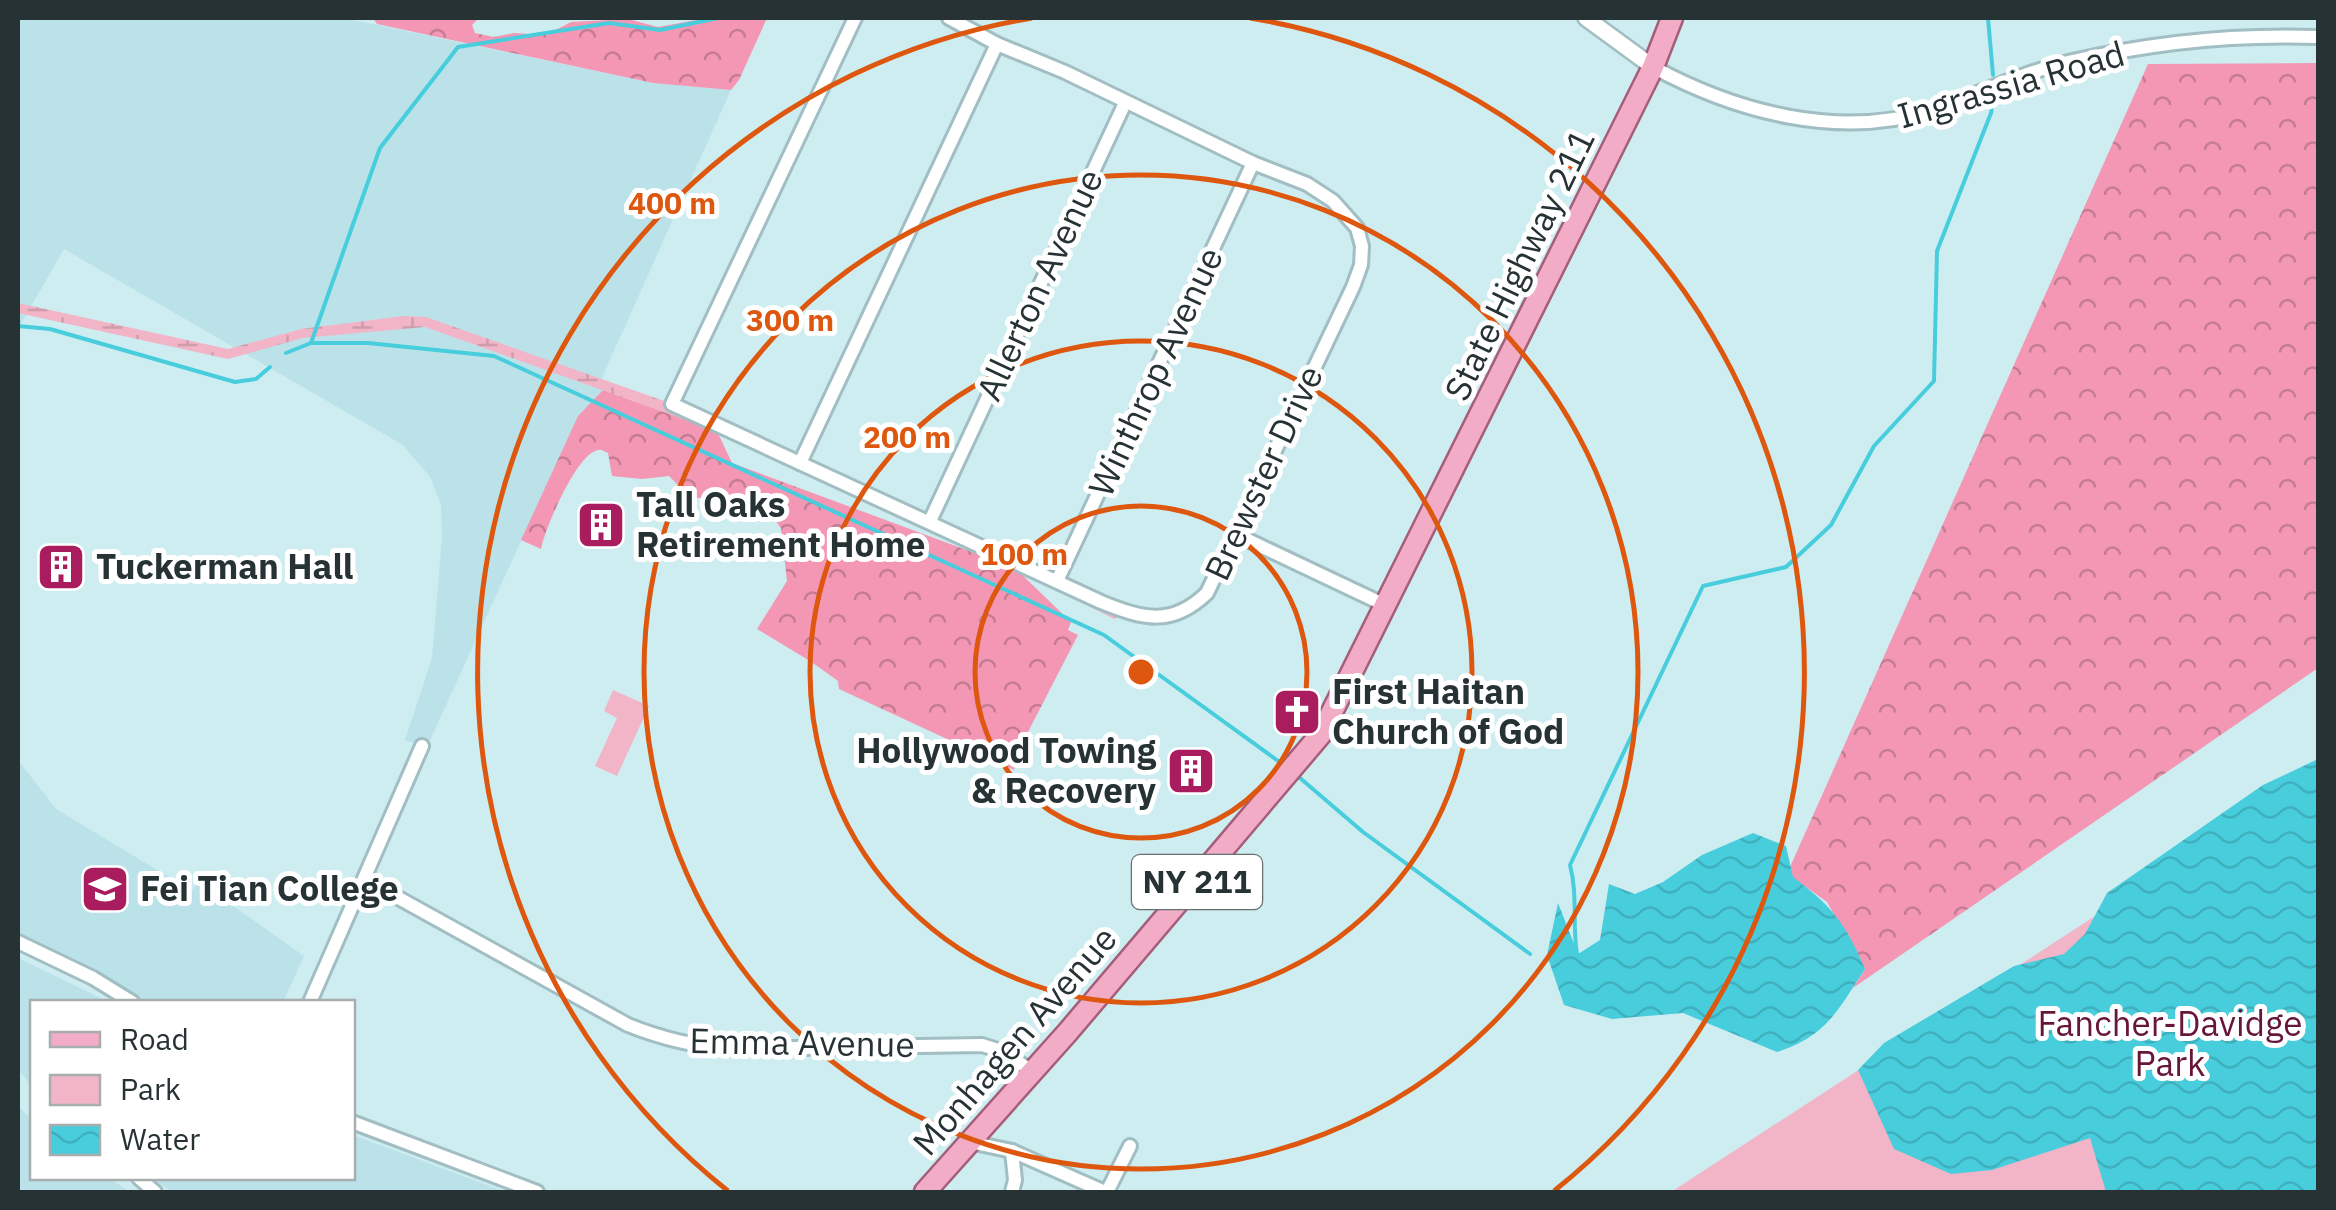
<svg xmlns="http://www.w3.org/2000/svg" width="2336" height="1210" viewBox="0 0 2336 1210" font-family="'IBM Plex Sans',sans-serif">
<defs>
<pattern id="forest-crowns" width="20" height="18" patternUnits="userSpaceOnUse" patternTransform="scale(2.5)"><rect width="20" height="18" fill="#f397b4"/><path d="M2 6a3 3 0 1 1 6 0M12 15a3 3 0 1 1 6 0" fill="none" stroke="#c57c93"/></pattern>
<pattern id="wetland-marsh" width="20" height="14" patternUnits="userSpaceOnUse" patternTransform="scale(2.5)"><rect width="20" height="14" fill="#f2b5c7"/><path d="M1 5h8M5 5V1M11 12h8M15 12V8" fill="none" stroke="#cf9cac"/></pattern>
<pattern id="water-waves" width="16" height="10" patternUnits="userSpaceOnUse" patternTransform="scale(2.5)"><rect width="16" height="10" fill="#48cddd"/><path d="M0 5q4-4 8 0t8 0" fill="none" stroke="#3fb0be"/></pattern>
</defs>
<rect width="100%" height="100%" fill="#ceedf1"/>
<!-- built -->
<g fill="#bae2e8">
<polygon points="18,18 344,18 653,83 731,90 600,382 603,390 578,416 427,747 405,740 432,658 442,537 441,504 430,477 403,445 64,249 18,329"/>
<polygon points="18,760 56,809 192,891 198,881 304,956 283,1002 132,1002 18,940"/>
<polygon points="18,958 109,1002 32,1002 32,1086 18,1070"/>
<polygon points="18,1106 32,1120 32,1178 109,1178 130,1192 18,1192"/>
<polygon points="353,1135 506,1192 172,1192 152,1178 352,1178"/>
</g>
<!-- forest -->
<g fill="url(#forest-crowns)">
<polygon points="373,18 479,18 472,25 475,33 494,37 514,33 546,35 571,22 628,19 658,27 707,18 767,18 739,80 731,90 653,83 377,24"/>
<polygon points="2318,63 2318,668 1853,988 1865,969 1827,902 1792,877 1790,867 2148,64"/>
<path d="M603 390 717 431 732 463 1015 568 1071 622 1068 630 1078 635 1028 732 1014 770 839 689 838 681 810 661 757 629 787 581 781 528 773 518 734 500 683 497 678 485 669 476 642 479 612 476 608 453C601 450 601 448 593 452 574 462 545 528 541 549L521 540 578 416Z"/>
</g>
<!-- wetland -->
<polygon fill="url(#wetland-marsh)" points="18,303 228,349 301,329 404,316 426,317 721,421 1121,616 1114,619 1015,568 717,431 425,327 303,338 228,359 18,313"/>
<!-- green -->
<g fill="#f2b5c7">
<polygon points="613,690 649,706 617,776 595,766 617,718 604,711"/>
<polygon points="2318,771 2318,1192 1671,1192"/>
</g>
<!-- water -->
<g fill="url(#water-waves)">
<polygon points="2318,759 2318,1192 2106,1192 2090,1138 1992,1170 1951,1174 1894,1149 1858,1070 1884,1043 2014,966 2064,954 2085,934 2107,893 2263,785"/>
<path d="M1753 833 1786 846 1793 877C1832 906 1846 924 1865 969 1837 1011 1827 1036 1777 1052L1683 1013 1612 1019 1564 1005 1547 955 1558 903 1578 954 1600 940 1609 884 1635 894 1663 882 1702 855Z"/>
</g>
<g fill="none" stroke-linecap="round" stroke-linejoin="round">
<!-- stream -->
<g stroke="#48cddd" stroke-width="4">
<polyline points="1988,18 1993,75"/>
<polyline points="18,326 50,329 235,382 256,379 270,367"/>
<polyline points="311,343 380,148 458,47 609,23 660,30 718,18"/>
<polyline points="286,353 311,343 368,343 494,356 1104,635 1285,766"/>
<polyline points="1300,778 1363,832 1530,954"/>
<path d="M1577 954C1572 924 1578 895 1570 865L1703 586 1786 567 1831 525 1874 446 1934 381 1937 251 1991 113 1993 101"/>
</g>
<!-- minor casing -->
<g stroke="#a1bec2" stroke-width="18">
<g id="minor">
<path d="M855 18 672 404 1101 602C1143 619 1172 627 1207 593L1353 287 1361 265 1362 246 1357 228 1333 201 1307 184 1253 163 1065 72 997 44 949 18"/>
<path d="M1653 67C1736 112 1839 140 1932 110 1977 95 2021 73 2068 62 2149 43 2236 34 2318 37"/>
<polyline points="800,463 997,44"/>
<polyline points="930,521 1125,103"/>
<polyline points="1235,534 1387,606"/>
<polyline points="1057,581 1253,163"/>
<path d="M366 880 628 1025C663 1039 695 1047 733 1049L982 1045 1001 1051 1032 1071"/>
<polyline points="18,942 93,978 132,1002"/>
<polyline points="310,1002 422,746"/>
<polyline points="352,1122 537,1192"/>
<polyline points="970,1142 1012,1151 1105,1192"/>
<polyline points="1012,1151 1015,1180 1012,1192"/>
<polyline points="139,1178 155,1192"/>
<polyline points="1107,1192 1130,1146"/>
</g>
</g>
<!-- tertiary casing -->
<g stroke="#a1bec2" stroke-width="20">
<polyline id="tertiary" points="1586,18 1653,67"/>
</g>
<!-- primary casing -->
<g stroke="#a55e79" stroke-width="25">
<polyline id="primary" points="925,1192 1067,1033 1321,734 1653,67 1672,18"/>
</g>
<!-- minor -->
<use href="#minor" stroke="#fff" stroke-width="12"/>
<!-- tertiary -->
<use href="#tertiary" stroke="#fff" stroke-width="15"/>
<!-- primary -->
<use href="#primary" stroke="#f2acc5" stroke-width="20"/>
</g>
<!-- distance rings -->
<g fill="none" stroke="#de570e" stroke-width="5">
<circle cx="1141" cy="672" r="166"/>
<circle cx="1141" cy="672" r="331"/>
<circle cx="1141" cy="672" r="497"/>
<path d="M728 1191A663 663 0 0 1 1032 18M1250 18A663 663 0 0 1 1554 1191"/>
</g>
<!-- icons -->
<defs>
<g id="building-square" transform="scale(2.5)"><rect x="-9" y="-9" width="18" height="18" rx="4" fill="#a91c5d" stroke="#fff"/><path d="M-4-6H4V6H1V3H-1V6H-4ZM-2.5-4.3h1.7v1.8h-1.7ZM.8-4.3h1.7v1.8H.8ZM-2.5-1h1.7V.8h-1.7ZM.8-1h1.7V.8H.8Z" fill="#fff"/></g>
<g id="church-square" transform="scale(2.5)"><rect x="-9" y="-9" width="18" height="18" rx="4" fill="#a91c5d" stroke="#fff"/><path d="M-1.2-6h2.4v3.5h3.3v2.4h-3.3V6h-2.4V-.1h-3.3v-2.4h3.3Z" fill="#fff"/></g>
<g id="university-square" transform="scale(2.5)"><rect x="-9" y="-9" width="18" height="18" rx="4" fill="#a91c5d" stroke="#fff"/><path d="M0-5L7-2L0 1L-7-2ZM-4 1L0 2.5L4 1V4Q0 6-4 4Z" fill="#fff"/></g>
</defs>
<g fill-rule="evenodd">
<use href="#building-square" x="601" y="525"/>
<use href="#building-square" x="61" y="567"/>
<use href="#church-square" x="1297" y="712"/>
<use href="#building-square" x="1191" y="771"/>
<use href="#university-square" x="105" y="889"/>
</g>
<g text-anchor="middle" stroke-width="10" stroke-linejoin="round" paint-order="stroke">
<!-- shield labels -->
<rect fill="#fff" stroke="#677071" stroke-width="2.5" x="1132" y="855" width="130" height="54" rx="8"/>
<g font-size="32" font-weight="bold" fill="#263234">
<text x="1197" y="893">NY 211</text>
</g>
<!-- street labels -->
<g font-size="35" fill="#263234" stroke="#fff">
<text transform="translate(2011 85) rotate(-16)" y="12">Ingrassia Road</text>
<text transform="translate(1520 265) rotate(-64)" y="12">State Highway 211</text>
<text transform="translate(1040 285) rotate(-65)" y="12">Allerton Avenue</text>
<text transform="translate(1156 372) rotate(-65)" y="12">Winthrop Avenue</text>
<text transform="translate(1264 473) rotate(-65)" y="12">Brewster Drive</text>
<text transform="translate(1015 1041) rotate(-49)" y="12">Monhagen Avenue</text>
<text transform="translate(802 1043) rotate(1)" y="12">Emma Avenue</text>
</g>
<!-- poi labels -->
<g font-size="35" font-weight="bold" fill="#263234" stroke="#fff" text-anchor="start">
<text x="636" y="517">Tall Oaks<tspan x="636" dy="40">Retirement Home</tspan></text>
<text x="96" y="579">Tuckerman Hall</text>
<text x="1332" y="704">First Haitan<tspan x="1332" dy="40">Church of God</tspan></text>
<text x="1156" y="763" text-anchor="end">Hollywood Towing<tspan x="1156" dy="40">&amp; Recovery</tspan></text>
<text x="140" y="901">Fei Tian College</text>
</g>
<!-- park labels -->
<g font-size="35" fill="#661638" stroke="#fff">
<text x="2170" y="1036">Fancher-Davidge<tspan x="2170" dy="40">Park</tspan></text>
</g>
</g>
<circle cx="1141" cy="672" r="15" fill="#de570e" stroke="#fff" stroke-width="5"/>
<g font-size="30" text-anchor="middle" font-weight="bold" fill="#de570e" stroke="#fff" stroke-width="10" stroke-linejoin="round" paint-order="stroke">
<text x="672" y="214">400 m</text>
<text x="790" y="331">300 m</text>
<text x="907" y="448">200 m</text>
<text x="1024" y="565">100 m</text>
</g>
<!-- border -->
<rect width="2336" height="1210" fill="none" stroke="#263234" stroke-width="40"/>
<!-- legend -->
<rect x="30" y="1000" width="325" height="180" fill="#ffffff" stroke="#a8adae" stroke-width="2.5"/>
<rect x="50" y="1032" width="50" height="15" fill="#f2acc5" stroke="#a8adae" stroke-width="2.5"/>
<text x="120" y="1050" font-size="30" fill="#263234">Road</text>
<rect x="50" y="1075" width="50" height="30" fill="#f2b5c7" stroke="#a8adae" stroke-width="2.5"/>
<text x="120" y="1100" font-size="30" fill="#263234">Park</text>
<rect x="50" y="1125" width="50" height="30" fill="url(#water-waves)" stroke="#a8adae" stroke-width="2.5"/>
<text x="120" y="1150" font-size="30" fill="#263234">Water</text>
</svg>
